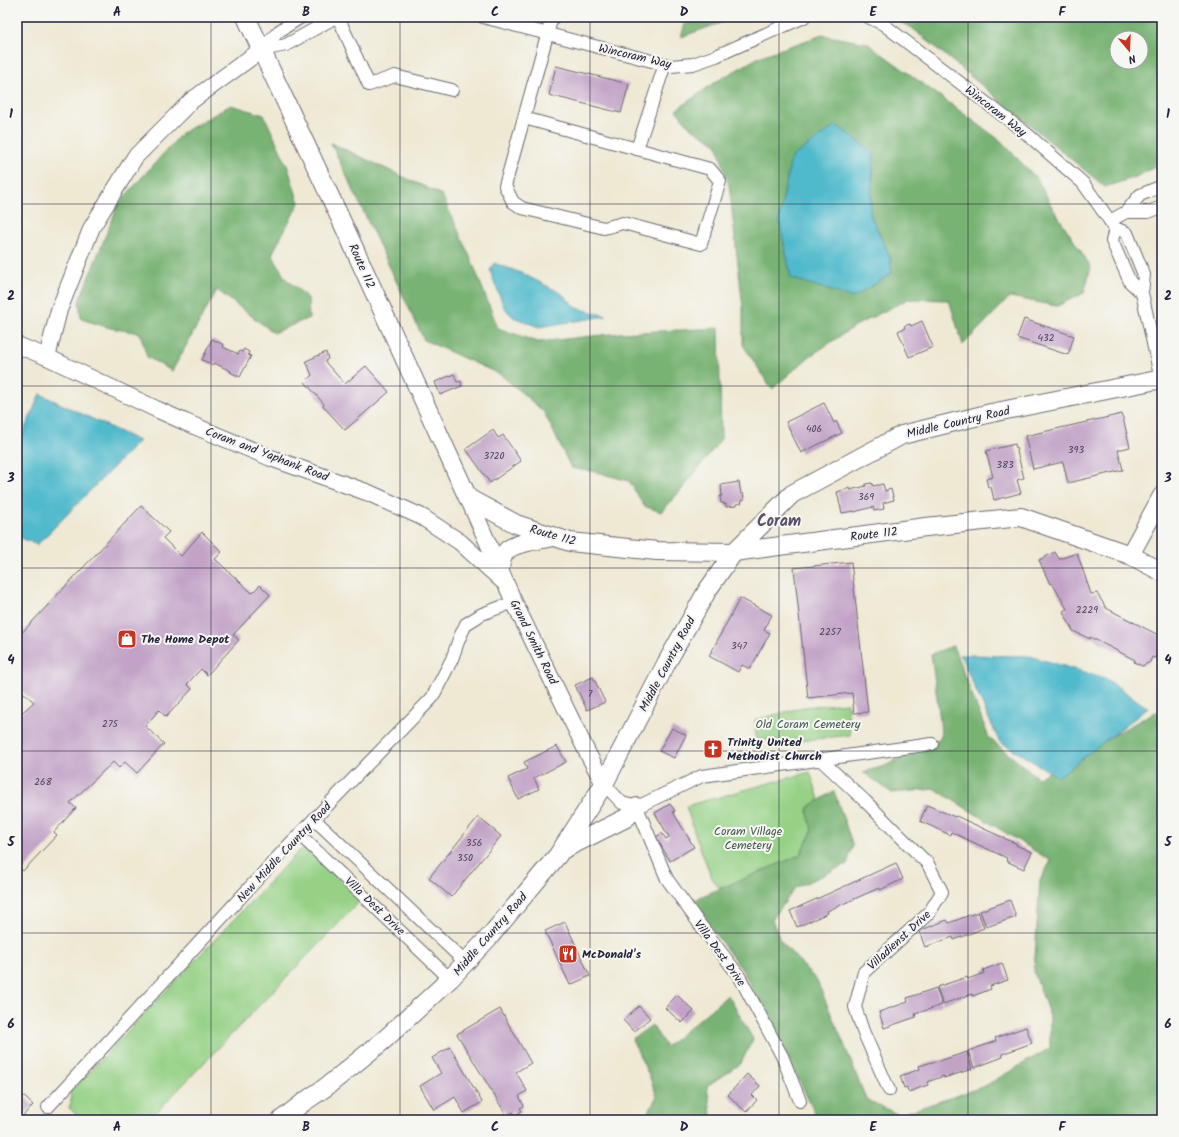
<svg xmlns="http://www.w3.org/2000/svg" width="1179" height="1137" viewBox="0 0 1179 1137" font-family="Kalam,sans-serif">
<rect width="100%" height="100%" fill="#f6f6f2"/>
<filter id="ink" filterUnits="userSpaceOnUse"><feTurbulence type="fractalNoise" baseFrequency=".025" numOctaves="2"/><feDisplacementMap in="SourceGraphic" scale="8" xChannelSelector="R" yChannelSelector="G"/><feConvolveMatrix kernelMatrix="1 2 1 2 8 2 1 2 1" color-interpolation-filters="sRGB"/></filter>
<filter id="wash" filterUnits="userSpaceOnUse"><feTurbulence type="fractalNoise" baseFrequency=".012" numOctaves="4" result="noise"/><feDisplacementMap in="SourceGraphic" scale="16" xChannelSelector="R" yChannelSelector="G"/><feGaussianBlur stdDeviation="0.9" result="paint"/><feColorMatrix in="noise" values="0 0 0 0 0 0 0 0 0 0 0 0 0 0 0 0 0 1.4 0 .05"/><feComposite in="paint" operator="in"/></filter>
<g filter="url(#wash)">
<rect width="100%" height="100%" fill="#efe9d4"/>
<!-- green -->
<g fill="#96d186" stroke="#5c7a60">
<polygon points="847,703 850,735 791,742 756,739 755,720 804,707"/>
<polygon points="810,772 824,814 840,845 726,894 713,881 696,837 686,806"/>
<polygon points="306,848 361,900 149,1120 82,1120 69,1108 71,1102 70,1092 297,853 300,850"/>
</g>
<!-- forest -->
<g fill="#78b373" stroke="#4d6a57" fill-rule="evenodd">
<polygon points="687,17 737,17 681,37"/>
<path d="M888 17H1162V163L1136 177 1105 187 911 27ZM1117 38H1141V62H1117Z"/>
<path d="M822 35 867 43 1001 141 1038 180 1052 207 1091 267 1084 293 1057 306 1010 297 963 345 949 300 908 299 855 326 809 357 772 389 743 345V308L729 185 717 144 690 127 676 110 717 81 761 56ZM874 153 870 214 890 257 853 298Z"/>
<polygon points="231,105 264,115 287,165 299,203 272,254 285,278 308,298 309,318 274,333 217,290 172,371 147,357 140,333 110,328 81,319 79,301 119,203 182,133"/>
<polygon points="331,143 442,195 471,259 498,328 538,342 620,333 719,328 721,439 684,487 661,512 644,506 629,481 596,472 571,468 544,412 501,375 424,340"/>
<polygon points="953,646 989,738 1038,778 1151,714 1162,710 1162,808 1160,811 1162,823 1162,1120 818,1120 798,1078 743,971 692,903 700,897 800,855 812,831 807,808 834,791 853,846 847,864 795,888 772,920 780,940 817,981 844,1044 866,1099 899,1115 985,1086 1050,1048 1050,1017 1034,972 1040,880 1051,861 935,789 892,793 863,772 885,766 941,738 940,720 931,654"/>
<polygon points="728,995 753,1039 741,1063 707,1086 712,1120 644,1120 657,1096 650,1078 632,1039 652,1025 666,1047"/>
</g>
<!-- water -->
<g fill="#50bacc" stroke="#396e84">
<polygon points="836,125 874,153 870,214 890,257 892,273 853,298 791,278 779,219 791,158"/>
<polygon points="494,263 521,273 561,293 577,308 607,316 539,327 513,317 504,307 490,271"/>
<polygon points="40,394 139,441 37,545 17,536 17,447"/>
<polygon points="960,655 1029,656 1105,678 1148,708 1058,777 999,741"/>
</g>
<g id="blocks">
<!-- building -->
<g fill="#c2a3c7">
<polygon points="556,66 629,84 621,113 549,95"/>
<polygon points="1024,319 1074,336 1068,355 1017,338"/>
<polygon points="922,321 933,347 909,357 898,331 905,328 904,326 910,324 911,326"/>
<polygon points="212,339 224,345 223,347 238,354 240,351 242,352 244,349 249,352 248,355 251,356 240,377 230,372 231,371 214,363 213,365 202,360"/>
<polygon points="326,352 328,359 325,361 326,363 345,384 366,366 389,392 345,430 323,406 324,404 305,382 312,375 306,361"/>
<polygon points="454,374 457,382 461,381 462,386 440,395 435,382"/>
<polygon points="824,403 834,423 836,421 842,433 801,453 786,422"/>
<polygon points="1122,414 1130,447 1118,450 1123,470 1068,483 1063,462 1033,469 1025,436"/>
<polygon points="493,430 498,438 503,435 521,461 490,483 466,449"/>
<polygon points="1015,444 1024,478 1017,480 1021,493 994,500 991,487 988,487 986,479 993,477 986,451"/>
<polygon points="739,482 741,494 743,493 744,500 741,500 742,503 736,504 736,506 726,507 726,504 724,505 724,503 721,503 720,496 722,496 721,485"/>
<polygon points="872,483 873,486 883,484 885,491 891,489 894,500 883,503 884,509 874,511 873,507 854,512 854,511 842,513 837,492 850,488 850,490 866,486 865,484"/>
<polygon points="141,506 169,532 163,538 181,556 202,532 222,552 215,559 252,593 260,585 270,595 233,635 239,640 207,675 201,669 187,684 192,689 166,717 159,710 145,726 164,744 137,773 125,762 119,768 113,762 70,803 76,808 54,832 57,835 23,871 18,866 17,868 17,717 34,702 17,687 17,638"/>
<polygon points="1055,552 1059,559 1077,553 1091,594 1097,593 1106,608 1162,637 1162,645 1155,658 1152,657 1150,662 1142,666 1134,662 1135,660 1090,637 1090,639 1073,631 1063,611 1067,609 1052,583 1050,584 1039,560"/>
<polygon points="851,562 868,712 854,713 852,693 808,698 794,568"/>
<polygon points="740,598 772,615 764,630 770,633 750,669 742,665 738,672 709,656"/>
<polygon points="593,677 605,702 587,710 575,685"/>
<polygon points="672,728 686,735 674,758 659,751"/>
<polygon points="557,746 566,762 534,778 539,789 518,799 508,778 527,769 524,762"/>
<polygon points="670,804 675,811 673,812 694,847 670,861 656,837 662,833 666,839 669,837 655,813"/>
<polygon points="927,805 955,817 956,816 1017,844 1016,845 1032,852 1024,869 1006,861 1007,858 951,832 950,835 920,821"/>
<polygon points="478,817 501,836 451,897 429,878"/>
<polygon points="896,863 903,879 880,890 879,888 827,911 828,913 797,927 790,911"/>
<polygon points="1010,900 1016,917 986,927 980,911"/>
<polygon points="978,912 984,928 954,940 953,937 925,947 919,931 947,920 949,923"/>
<polygon points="565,922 590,976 570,985 545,931"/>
<polygon points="1002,963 1008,980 990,986 991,989 973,996 972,994 943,1004 937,987 967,977 968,979 984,973 983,970"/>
<polygon points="936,988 942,1005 915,1014 916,1017 884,1028 879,1012 908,1002 907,998"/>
<polygon points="677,995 694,1011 682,1023 665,1008"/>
<polygon points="639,1006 650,1018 634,1032 623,1020"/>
<polygon points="500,1009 531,1063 516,1072 527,1091 519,1096 524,1106 520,1108 522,1111 515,1115 513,1112 507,1116 457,1034"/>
<polygon points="1026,1027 1032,1043 1002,1054 1003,1057 974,1068 968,1051 996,1041 995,1038"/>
<polygon points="450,1047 482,1102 464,1113 455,1097 434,1110 420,1086 441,1073 432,1058"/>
<polygon points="967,1052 972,1069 944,1078 944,1076 927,1082 928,1085 908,1092 907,1087 904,1088 900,1076 920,1069 919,1066 939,1060 939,1061"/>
<polygon points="747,1074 760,1086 752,1095 757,1100 746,1112 728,1095"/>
<polygon points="17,1090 33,1105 19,1120 17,1120"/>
</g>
</g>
</g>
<g filter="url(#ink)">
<use href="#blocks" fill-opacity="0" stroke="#6a6871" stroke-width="1"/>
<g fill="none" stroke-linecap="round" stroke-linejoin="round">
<!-- minor casing -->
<g stroke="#6a6871" stroke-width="14">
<g id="minor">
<polyline points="338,17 369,85 395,76 452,90"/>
<polyline points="483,17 671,66 693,64 716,56 804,17"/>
<polyline points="868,17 883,24 1027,134 1083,183 1110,221"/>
<polyline points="261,50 286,45 336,17"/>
<polyline points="261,50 279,31 301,17"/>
<polyline points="524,118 710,169 720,181 701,244 623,223 604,228 522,208 513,202 505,186 552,17"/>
<polyline points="637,149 665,64"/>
<polyline points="1126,212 1148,212 1162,207"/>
<polyline points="1114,227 1110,221 1126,212 1140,195 1162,186"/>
<polyline points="1142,293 1130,282 1112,241 1115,228 1127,233 1144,275 1142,293 1161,380"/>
<polyline points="821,760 865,801 928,864 942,892 929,913 864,972 855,1007 863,1031 889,1090"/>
<polyline points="604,784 622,803 637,807 702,776 932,744"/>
<polyline points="637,807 667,879 698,922 739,976 782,1056 800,1101"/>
<polyline points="314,819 465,962"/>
<polyline points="299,834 450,979"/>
<polyline points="48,1107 286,848 432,698 452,659 459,639 466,624 482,614 514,602"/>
</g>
</g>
<!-- secondary casing -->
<g stroke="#6a6871" stroke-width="18">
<g id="secondary">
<polyline points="17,345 47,357 156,409 185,422 271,458 369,493 422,517 460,542 505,583"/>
<polyline points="47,357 59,310 92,227 135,157 191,101 261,50"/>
<polyline points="468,498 514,602 588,754 604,784"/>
</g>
</g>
<!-- primary casing -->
<g stroke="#6a6871" stroke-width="20">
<g id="primary">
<polyline points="246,17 349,237 468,498 516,524 570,542 657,551 734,552 926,527 1021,517 1130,555 1162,572"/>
<polyline points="1130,555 1162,496"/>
<path d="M500 569C502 549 510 546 528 542 536 540 545 539 553 537"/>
<polyline points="562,850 626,818 637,807"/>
<polyline points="281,1120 304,1102 326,1087 384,1040 450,979 491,935 558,855 604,784 667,662 707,591 734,552 792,494 902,435 991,413 1162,379"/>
</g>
</g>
<!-- minor -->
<use href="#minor" stroke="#fff" stroke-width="12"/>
<!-- secondary -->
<use href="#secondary" stroke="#fff" stroke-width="16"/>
<!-- primary -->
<use href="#primary" stroke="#fff" stroke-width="18"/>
</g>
</g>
<!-- grid -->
<path fill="none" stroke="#22223b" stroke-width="1" stroke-opacity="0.55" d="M211 17V1120M400 17V1120M590 17V1120M779 17V1120M968 17V1120M17 204H1162M17 386H1162M17 568H1162M17 751H1162M17 933H1162"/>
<!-- icons -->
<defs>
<g id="shop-square" transform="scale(1)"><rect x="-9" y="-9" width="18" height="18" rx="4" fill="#c8321e" stroke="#f6f6f2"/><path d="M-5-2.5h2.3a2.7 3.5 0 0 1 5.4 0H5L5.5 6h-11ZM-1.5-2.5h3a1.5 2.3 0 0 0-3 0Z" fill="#fff"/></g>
<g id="church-square" transform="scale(1)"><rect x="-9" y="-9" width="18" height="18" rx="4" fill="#c8321e" stroke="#f6f6f2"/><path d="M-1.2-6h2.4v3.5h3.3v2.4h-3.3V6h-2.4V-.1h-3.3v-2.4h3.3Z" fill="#fff"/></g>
<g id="restaurant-square" transform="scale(1)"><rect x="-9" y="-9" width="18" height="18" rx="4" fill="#c8321e" stroke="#f6f6f2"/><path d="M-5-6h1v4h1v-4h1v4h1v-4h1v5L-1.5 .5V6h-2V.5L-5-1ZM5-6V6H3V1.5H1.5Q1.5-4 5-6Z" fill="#fff"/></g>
</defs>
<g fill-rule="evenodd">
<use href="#shop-square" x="127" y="639"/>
<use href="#church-square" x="713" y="749"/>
<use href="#restaurant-square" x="568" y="954"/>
</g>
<g text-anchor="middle" stroke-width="4" stroke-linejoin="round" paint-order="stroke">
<!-- number labels -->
<g font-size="10" fill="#4a425e">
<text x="1046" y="341">432</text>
<text x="814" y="432">406</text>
<text x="1076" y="453">393</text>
<text x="494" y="459">3720</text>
<text x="1005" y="468">383</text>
<text x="866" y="500">369</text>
<text x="1087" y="613">2229</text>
<text x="830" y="635">2257</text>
<text x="739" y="649">347</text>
<text x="590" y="697">7</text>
<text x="110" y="727">275</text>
<text x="43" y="785">268</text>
<text x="474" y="846">356</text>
<text x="465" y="861">350</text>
</g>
<!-- street labels -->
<g font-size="12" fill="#22223b" stroke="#f6f6f2">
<text transform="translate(635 56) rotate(13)" y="4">Wincoram Way</text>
<text transform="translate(996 111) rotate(38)" y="4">Wincoram Way</text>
<text transform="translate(362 266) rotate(66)" y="4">Route 112</text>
<text transform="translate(958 422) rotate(-13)" y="4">Middle Country Road</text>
<text transform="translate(267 454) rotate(21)" y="4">Coram and Yaphank Road</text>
<text transform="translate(874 534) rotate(-7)" y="4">Route 112</text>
<text transform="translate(553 535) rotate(16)" y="4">Route 112</text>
<text transform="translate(534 642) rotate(64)" y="4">Grand Smith Road</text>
<text transform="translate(667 664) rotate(-62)" y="4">Middle Country Road</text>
<text transform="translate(284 852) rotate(-47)" y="4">New Middle Country Road</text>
<text transform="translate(375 906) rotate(44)" y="4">Villa Dest Drive</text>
<text transform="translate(490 934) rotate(-49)" y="4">Middle Country Road</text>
<text transform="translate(899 940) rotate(-43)" y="4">Villadienst Drive</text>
<text transform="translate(720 953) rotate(54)" y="4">Villa Dest Drive</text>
</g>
<!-- poi labels -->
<g font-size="12" font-weight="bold" fill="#22223b" stroke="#f6f6f2" text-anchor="start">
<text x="141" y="643">The Home Depot</text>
<text x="727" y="746">Trinity United<tspan x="727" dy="14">Methodist Church</tspan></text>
<text x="582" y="958">McDonald's</text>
</g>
<!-- park labels -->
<g font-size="12" fill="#455752" stroke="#f6f6f2">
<text x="808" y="728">Old Coram Cemetery</text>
<text x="748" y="835">Coram Village<tspan x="748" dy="14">Cemetery</tspan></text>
</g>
<!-- district labels -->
<g font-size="16" font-weight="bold" fill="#5a4f6c" stroke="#f6f6f2">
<text x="779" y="526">Coram</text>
</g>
</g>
<!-- margin -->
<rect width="1179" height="1137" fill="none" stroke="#f6f6f2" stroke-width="44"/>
<!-- north arrow -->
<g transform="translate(1129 50) rotate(161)"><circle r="19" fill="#f6f6f2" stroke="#a1a1a9"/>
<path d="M0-3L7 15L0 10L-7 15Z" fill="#c8321e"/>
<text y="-6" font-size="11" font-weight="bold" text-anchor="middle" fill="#22223b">N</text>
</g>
<rect x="22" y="22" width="1135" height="1093" fill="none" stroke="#22223b" stroke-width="1.5"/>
<g font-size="13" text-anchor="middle" font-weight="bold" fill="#22223b">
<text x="117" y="16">A</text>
<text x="306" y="16">B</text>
<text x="495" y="16">C</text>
<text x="684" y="16">D</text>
<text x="873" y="16">E</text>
<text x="1062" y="16">F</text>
<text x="11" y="118">1</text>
<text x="1168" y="118">1</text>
<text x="11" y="300">2</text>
<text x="1168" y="300">2</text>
<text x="11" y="482">3</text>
<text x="1168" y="482">3</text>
<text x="11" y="664">4</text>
<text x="1168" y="664">4</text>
<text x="11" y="846">5</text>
<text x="1168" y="846">5</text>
<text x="11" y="1028">6</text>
<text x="1168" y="1028">6</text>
<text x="117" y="1131">A</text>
<text x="306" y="1131">B</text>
<text x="495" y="1131">C</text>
<text x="684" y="1131">D</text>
<text x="873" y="1131">E</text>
<text x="1062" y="1131">F</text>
</g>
</svg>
